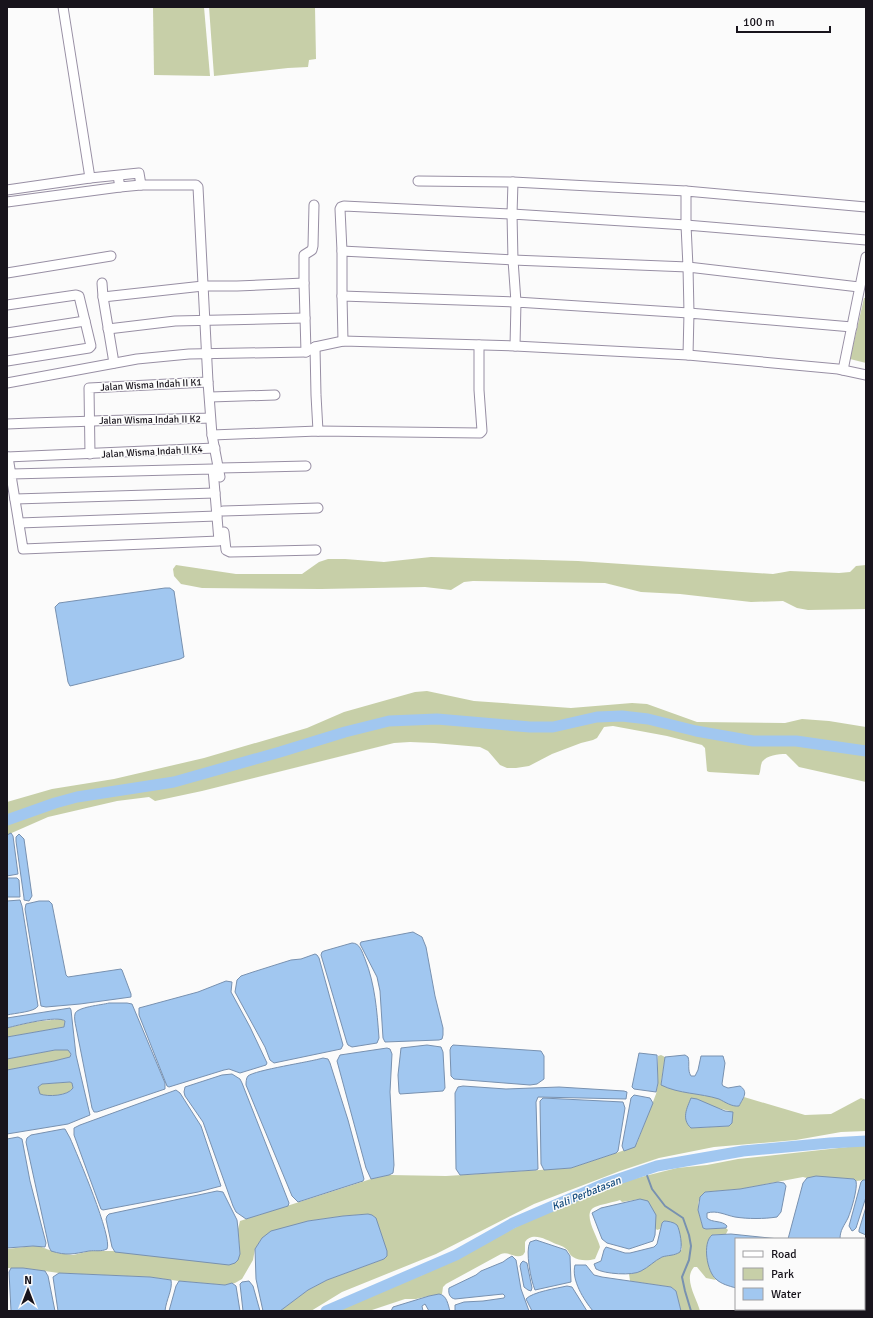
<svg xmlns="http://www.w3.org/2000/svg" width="873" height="1318" viewBox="0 0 873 1318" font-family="Signika,sans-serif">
<rect width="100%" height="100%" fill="#fbfbfb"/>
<!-- green -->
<g fill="#c7cfa8" fill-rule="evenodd">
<polygon points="153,7 204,7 210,76 154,75"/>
<polygon points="209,7 315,7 316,59 309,60 308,67 288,68 214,76"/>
<polygon points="864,298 866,298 866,363 850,359"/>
<polygon points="431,557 578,561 773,574 790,571 839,573 850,572 856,566 866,565 866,609 808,610 797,608 783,601 751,602 680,594 641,592 605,583 473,581 464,582 451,590 425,587 321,589 202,588 181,584 174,576 173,569 176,565 236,574 302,574 319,562 328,559 345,559 384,562"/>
<path d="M427 691 474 701 571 708 632 703 647 704 697 722 785 723 802 719 829 721 866 727V782L799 767 786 754C778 754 767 755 762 762 760 766 761 771 759 775L709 772 707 771 705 748 702 745 667 736 613 726 604 727 597 738 593 740 581 743 552 754 529 766 516 768H507L500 765 488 751 480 747 434 743 410 742 394 743 202 791 155 801 149 797 117 801 48 817 7 835V802L52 789 114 779 204 758 307 728 344 712 415 692Z"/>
<polygon points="61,1019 65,1021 64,1027 7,1037 7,1028 33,1022"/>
<polygon points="55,1050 68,1050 70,1051 70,1057 54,1061 7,1070 7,1059"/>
<path d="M661 1055 665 1057 661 1083C667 1091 698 1094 709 1096 719 1098 729 1102 739 1106L744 1097 805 1115 831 1114 861 1098 866 1100V1131L841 1132 796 1140 714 1147 659 1158 620 1171 534 1204 436 1254 342 1292 311 1311H280L308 1290 327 1280 384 1259 368 1214 343 1216 308 1221 262 1238 255 1249 253 1260 242 1279 235 1283 225 1285 179 1281 150 1277 59 1273 23 1268H7V1249L33 1246H39L57 1253 73 1255 90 1251H113L154 1256 240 1254 238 1229 240 1221 371 1179 389 1175 446 1176 571 1168 628 1149 637 1143 656 1094 658 1083V1056ZM697 1099 713 1107 730 1111 729 1126 691 1128Z"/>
<path d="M70 1082 72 1083 73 1088C68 1096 48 1097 40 1094L38 1087 42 1084Z"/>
<path d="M866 1145V1180L856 1181 854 1179 815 1177 807 1178 803 1177 740 1189 705 1192C693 1201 700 1216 703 1228L706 1229 726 1228 728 1230 726 1234 712 1235 713 1276 716 1280 706 1278 697 1267H694C683 1279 697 1298 700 1311H681L676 1291 671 1287 630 1281 629 1274C633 1273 637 1273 641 1271 649 1266 656 1259 665 1256 672 1254 678 1256 682 1249L679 1235 662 1223 660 1229 657 1230 655 1228V1224L640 1199 622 1202 620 1200 617 1201C610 1203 602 1204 595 1207 581 1213 598 1237 600 1247L595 1259C588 1261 579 1261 573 1257 569 1255 569 1250 565 1248 563 1246 559 1245 556 1244 547 1240 532 1231 525 1242V1252L523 1255C515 1259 509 1251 501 1254L446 1284 443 1287 442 1294 429 1296 416 1299H405L369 1311H333L343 1305 361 1298 422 1275 536 1217 599 1189 621 1182 677 1168 707 1165 738 1159Z"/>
</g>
<!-- water -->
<g fill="#a1c7f0" stroke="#7891b0" fill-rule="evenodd">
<polygon points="165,588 170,588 174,591 184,657 180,659 70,686 68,682 55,607 59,603"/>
<polygon points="11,833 13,836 18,874 7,876 7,835"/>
<polygon points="19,834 24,839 32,896 29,901 24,900 24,898 16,841 16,837"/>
<polygon points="7,878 17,878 19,880 20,897 7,897"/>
<path d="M20 900 22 906 38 1006C35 1012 15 1013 7 1015V901Z"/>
<polygon points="39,901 49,901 52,904 66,975 68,977 121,969 122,970 131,994 131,997 80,1004 46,1007 41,1006 25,909 26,904"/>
<polygon points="413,932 422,937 426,947 435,996 443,1028 443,1035 442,1039 439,1040 385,1042 383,1038 380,991 377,977 360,944 361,942"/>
<path d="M352 943C360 943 362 952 365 959 375 984 377 1011 379 1038L377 1043 352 1047 348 1045 347 1043 321 955 322 952 324 951Z"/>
<polygon points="315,954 317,955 319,958 343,1045 341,1049 274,1063 270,1060 265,1047 235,992 237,980 241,976 253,972 291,960 301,959"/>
<polygon points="226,981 232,982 231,992 250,1027 267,1063 266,1065 240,1073 229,1069 224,1070 169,1087 167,1086 139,1015 139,1008 198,992"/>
<path d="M109 1003H127L132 1004 165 1083V1089L97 1112H94L92 1108 76 1027C75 1023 74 1017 75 1014 76 1007 102 1005 109 1003Z"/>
<path d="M70 1008 71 1010 76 1055 90 1115 68 1124 7 1134V1070L54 1061 70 1057 71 1054 68 1050H55L7 1059V1037L64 1027 65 1021C58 1015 18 1025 7 1028V1018ZM70 1082 72 1083 73 1088C68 1096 48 1097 40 1094L38 1087 42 1084Z"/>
<polygon points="427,1045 441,1047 443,1052 445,1088 443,1091 400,1094 399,1092 398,1075 401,1048"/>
<polygon points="453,1045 541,1051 544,1056 544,1079 537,1084 530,1085 454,1079 451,1076 450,1050 451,1047"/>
<polygon points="387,1048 390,1049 392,1054 390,1092 394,1165 393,1173 389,1175 371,1179 366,1168 337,1061 340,1055"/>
<polygon points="639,1053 657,1055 658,1083 656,1092 634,1089 632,1087"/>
<path d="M685 1055 688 1057C690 1063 687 1070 691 1076H695L698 1070 701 1056H723L725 1063 722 1084 723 1086 728 1088 740 1086C749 1092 743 1098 739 1106 732 1107 725 1102 719 1099 700 1093 679 1094 661 1085L665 1057Z"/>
<path d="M323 1058 328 1059 330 1063 348 1120 364 1179 363 1181 298 1202 292 1196 246 1085C246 1083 246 1078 248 1076 255 1070 310 1062 323 1058Z"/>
<polygon points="232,1074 240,1079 242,1083 289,1203 288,1206 246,1219 236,1212 233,1206 203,1122 185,1096 184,1092 185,1087 222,1075"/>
<polygon points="463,1086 506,1089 559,1087 624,1091 627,1092 626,1099 538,1097 536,1102 538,1169 536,1170 460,1175 456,1169 455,1093 458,1087"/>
<polygon points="176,1090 180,1093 201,1126 221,1186 198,1192 103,1210 101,1209 98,1201 74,1135 74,1128 80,1125"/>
<polygon points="634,1095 650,1098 653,1103 635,1147 624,1151 622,1146 631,1098"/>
<polygon points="543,1098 623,1102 625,1108 618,1151 616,1153 571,1168 544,1170 541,1164 540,1101"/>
<path d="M691 1098 697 1099 725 1111 733 1112 732 1123 729 1126 691 1128C681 1119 687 1108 691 1098Z"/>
<path d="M63 1129H65L70 1138C77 1154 113 1238 107 1249 101 1252 95 1250 89 1251 73 1254 67 1256 51 1251L49 1247 26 1142 27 1138 31 1135Z"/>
<polygon points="18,1137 22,1139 30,1181 46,1243 45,1247 33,1246 7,1248 7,1139"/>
<path d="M816 1176 854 1179 856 1181C858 1188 851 1211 848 1218 844 1226 840 1230 840 1239H788L803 1183 807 1178Z"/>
<polygon points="863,1180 866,1180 866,1197 856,1228 854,1230 852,1231 849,1226 861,1182"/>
<path d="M778 1182 784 1183 786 1186 781 1212 777 1217C764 1219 748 1219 735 1217 725 1215 717 1210 707 1213V1218C712 1223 722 1220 727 1226L726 1228 706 1229 703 1228 698 1210 700 1197 705 1192 740 1189Z"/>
<polygon points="217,1191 223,1192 237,1220 238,1229 240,1254 238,1260 235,1263 229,1265 115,1252 112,1247 106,1219 107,1216 109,1214"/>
<polygon points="640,1199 648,1201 656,1215 655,1235 653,1241 629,1249 607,1243 602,1239 592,1213 601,1208"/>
<polygon points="866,1207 866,1235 859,1232 859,1230"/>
<polygon points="368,1214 372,1215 376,1218 387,1251 387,1256 384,1259 327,1280 308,1290 280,1311 263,1311 256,1279 255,1249 262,1238 271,1231 308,1221 343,1216"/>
<path d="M664 1221C667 1221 674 1222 677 1225 680 1230 683 1247 680 1252 674 1256 668 1255 662 1257 654 1261 649 1267 641 1271 633 1276 604 1274 596 1269L594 1264 601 1261 604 1250 606 1247 625 1253H630L654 1247 657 1244 662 1223Z"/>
<path d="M731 1234 779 1239H736V1288C729 1286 721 1284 716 1279 707 1272 702 1243 712 1235Z"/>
<path d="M536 1240 566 1250 570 1256 571 1282 535 1290C531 1281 525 1251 530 1242Z"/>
<path d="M512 1256 516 1260 521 1289 529 1311H455V1305L464 1302 483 1301 504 1298 505 1296 503 1294 455 1299C450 1298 448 1294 449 1288L476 1275 481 1271 503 1262 507 1259Z"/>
<polygon points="523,1261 527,1263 532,1288 531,1291 528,1290 524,1287 520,1266 521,1263"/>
<path d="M575 1265H586L594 1275 602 1277 671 1287 676 1291 681 1311H593C584 1300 571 1280 575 1265Z"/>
<polygon points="11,1268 23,1268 45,1271 48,1276 55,1311 11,1311 9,1272"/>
<path d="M59 1273 150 1277 171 1280C173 1289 166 1300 165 1311H58L53 1277Z"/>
<polygon points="179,1281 225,1285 232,1283 236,1286 240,1311 169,1311 176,1286"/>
<polygon points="249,1281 253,1286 260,1311 243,1311 240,1284 242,1282"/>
<path d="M567 1286 572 1287 587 1311H532L526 1299C532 1292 558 1288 567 1286Z"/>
<path d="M439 1294C447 1295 448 1305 450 1311H429L425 1304 422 1306 423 1311H391L393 1307 429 1296Z"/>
</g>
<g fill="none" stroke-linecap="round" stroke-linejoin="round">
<!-- stream -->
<polyline stroke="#7891b0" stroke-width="2" points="645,1170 652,1189 665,1206 683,1218 689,1235 691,1246 689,1260 682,1277 685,1291 691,1311"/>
<!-- river -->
<g stroke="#a1c7f0" stroke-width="11">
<polyline points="7,820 55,803 77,797 174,782 280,752 345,732 389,721 437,719 530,727 553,727 597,717 622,716 648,719 696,731 753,741 796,741 866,751"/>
<polyline points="326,1311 456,1255 513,1223 604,1184 657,1166 743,1151 830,1143 866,1141"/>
</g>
<!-- minor casing -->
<g stroke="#988fa4" stroke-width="11">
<g id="minor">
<polyline points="63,7 90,178"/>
<polyline points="118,176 120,187 141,185 196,185 198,187 208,382 212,435 220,477"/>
<polyline points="513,182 686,191"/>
<polyline points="7,190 90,178 139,173 141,185"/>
<polyline points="7,202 120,187"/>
<polyline points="342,251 340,209 341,207 344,206 512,214 513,182 418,181"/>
<polyline points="7,273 111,256"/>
<polyline points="102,283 103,297"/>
<polyline points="342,296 342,251 513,260 512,214 686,225 686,191 866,207"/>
<polyline points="7,305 76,295 79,296 91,346 89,348 7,361"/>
<polyline points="108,329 175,321 305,318"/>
<polyline points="7,333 85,321"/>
<polyline points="343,341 342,296 516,302 513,260 688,267 686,225 866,240"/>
<polyline points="515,346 516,302 689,313 688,267 859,287"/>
<polyline points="315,347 316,395 318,431"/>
<polyline points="306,352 304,283 304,255 312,250 313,246 314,205"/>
<polyline points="688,355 689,313 852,327"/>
<polyline points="114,363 103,297 203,286 237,286 304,283"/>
<polyline points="843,370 866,257"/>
<polyline points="7,383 137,359 189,354 306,352 315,347 343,341 515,346 688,355 838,369 866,375"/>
<polyline points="210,397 275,395"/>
<path d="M7 424C75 421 143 420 210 418"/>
<polyline points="212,435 318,431 480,433 482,431 479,390 479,345"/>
<polyline points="90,454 89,388 208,382"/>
<polyline points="7,457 215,448"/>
<polyline points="8,457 23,549 219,541 213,469 11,474"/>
<polyline points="219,468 306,466"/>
<polyline points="15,499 215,493"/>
<polyline points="223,511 318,508"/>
<polyline points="19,523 217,516"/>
<polyline points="224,532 226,550 230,552 316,550"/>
</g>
</g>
<!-- minor -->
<use href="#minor" stroke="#fff" stroke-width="9"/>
</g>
<g text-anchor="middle" stroke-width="3" stroke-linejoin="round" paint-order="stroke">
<!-- street labels -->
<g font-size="10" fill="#18141c" stroke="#fbfbfb">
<text transform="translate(151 384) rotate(-3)" y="4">Jalan Wisma Indah II K1</text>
<text transform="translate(150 419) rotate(-1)" y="4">Jalan Wisma Indah II K2</text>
<text transform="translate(152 451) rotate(-3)" y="4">Jalan Wisma Indah II K4</text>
</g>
<!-- water labels -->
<g font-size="11" font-style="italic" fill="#154c7e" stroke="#fbfbfb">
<text transform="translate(586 1193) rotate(-22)" y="4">Kali Perbatasan</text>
</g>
</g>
<!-- border -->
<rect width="873" height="1318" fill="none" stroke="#18141c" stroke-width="16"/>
<!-- legend -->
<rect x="735" y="1238" width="130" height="72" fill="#fbfbfb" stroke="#a09fa2"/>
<rect x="743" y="1251" width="20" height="6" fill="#ffffff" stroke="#a09fa2"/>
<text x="771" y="1258" font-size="12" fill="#18141c">Road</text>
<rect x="743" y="1268" width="20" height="12" fill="#c7cfa8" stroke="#a09fa2"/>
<text x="771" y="1278" font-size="12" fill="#18141c">Park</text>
<rect x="743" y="1288" width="20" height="12" fill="#a1c7f0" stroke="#a09fa2"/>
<text x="771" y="1298" font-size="12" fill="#18141c">Water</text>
<!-- north arrow -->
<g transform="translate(28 1290)" stroke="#fbfbfb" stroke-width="3" paint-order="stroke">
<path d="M0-3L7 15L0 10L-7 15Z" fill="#18141c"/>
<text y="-6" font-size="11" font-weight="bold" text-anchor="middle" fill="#18141c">N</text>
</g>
<!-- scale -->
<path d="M737 26v6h93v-6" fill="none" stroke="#18141c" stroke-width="2"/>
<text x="743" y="26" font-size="12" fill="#18141c" stroke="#fbfbfb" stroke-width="3" paint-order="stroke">100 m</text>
</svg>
